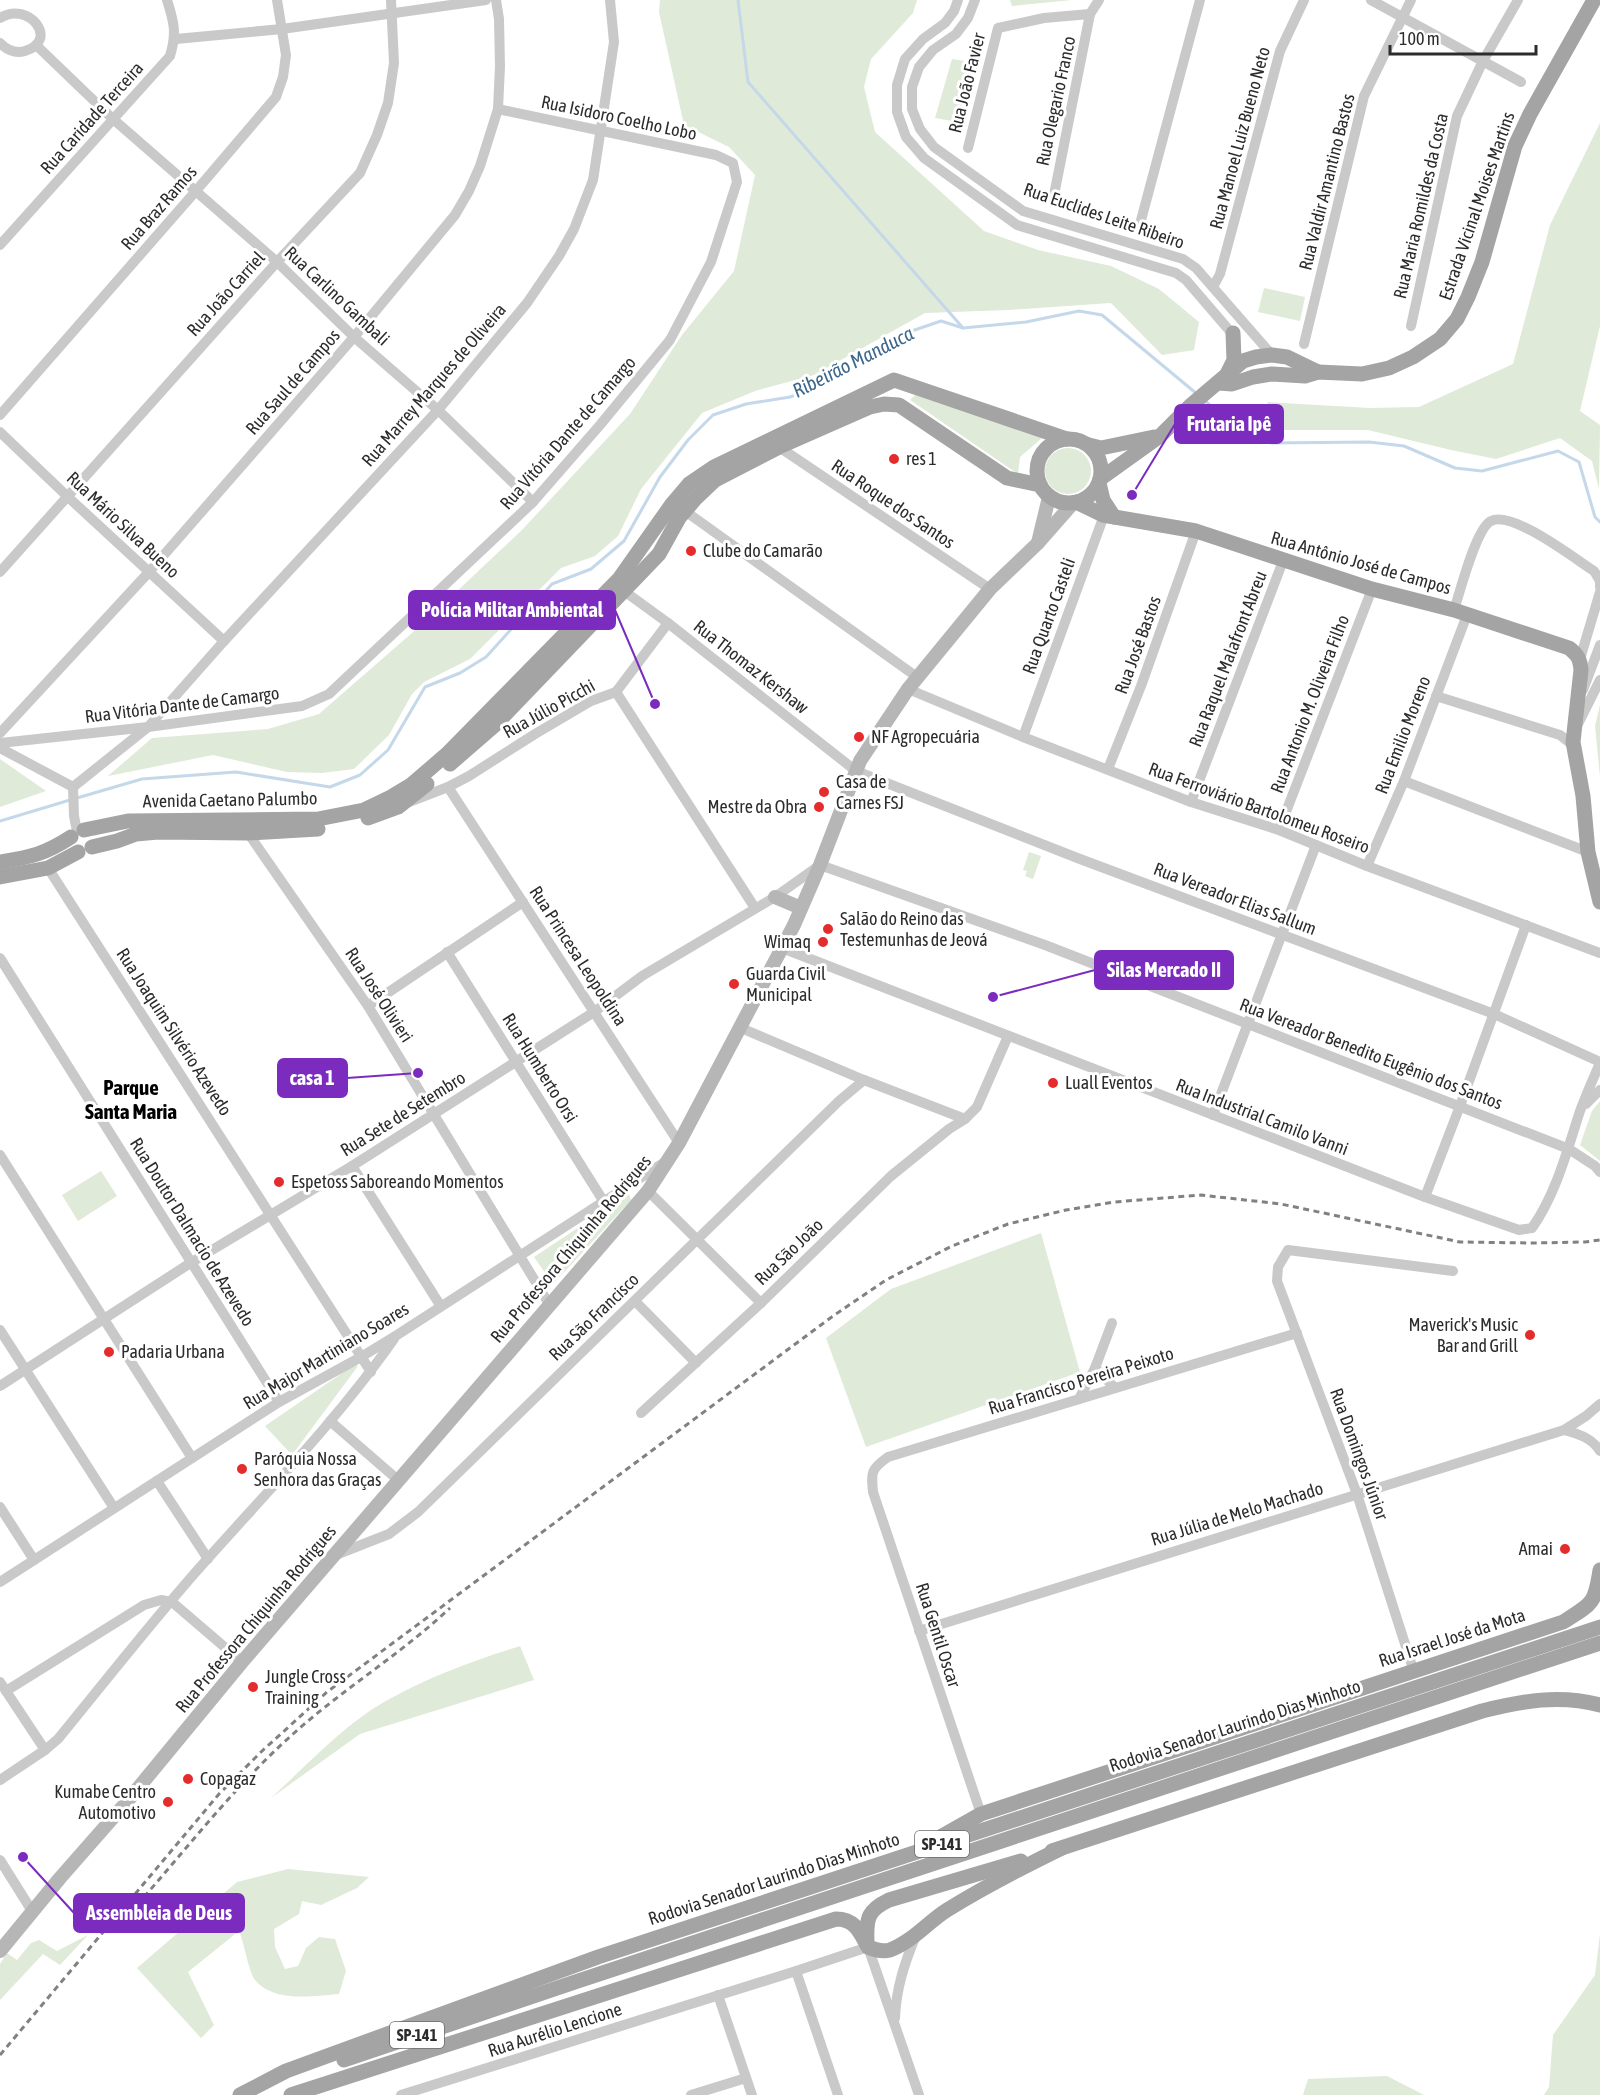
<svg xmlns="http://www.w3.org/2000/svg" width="1600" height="2095" viewBox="0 0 1600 2095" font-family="'Asap Condensed',sans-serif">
<rect width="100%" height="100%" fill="#fff"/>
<!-- green -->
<g fill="#e0ead8">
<polygon points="660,0 917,0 913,13 871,59 864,87 875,132 984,231 1038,250 1111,266 1159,289 1199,322 1194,350 1162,355 1111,303 1008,310 925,313 814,375 755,391 702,413 641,489 618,536 595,556 561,568 470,659 424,682 412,694 389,735 354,769 322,773 287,772 213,755 108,776 152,738 268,729 319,714 420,626 521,531 630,414 682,335 734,271 755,175 729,147 684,125 659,12"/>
<polygon points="1010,0 1072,0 1012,6"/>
<polygon points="952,59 978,63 963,123 935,118"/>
<polygon points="1600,123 1600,326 1580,411 1600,425 1599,489 1592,461 1560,438 1496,459 1451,450 1368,430 1279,430 1267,402 1369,408 1419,407 1513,364 1550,225"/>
<polygon points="1264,288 1305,297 1300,321 1258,312"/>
<polygon points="915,395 1042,438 1020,457 1018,474 910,400"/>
<circle cx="1068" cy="471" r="23"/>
<polygon points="1600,705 1600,777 1595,726"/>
<polygon points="0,759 46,791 0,807"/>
<polygon points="1029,852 1041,856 1033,879 1025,876 1027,871 1023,870"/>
<polygon points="1600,1101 1600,1161 1580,1145 1592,1111"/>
<polygon points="101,1171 117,1196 78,1221 62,1195"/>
<polygon points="629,1194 631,1200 553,1284 534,1257"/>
<polygon points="1041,1233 1080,1372 866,1447 826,1338 891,1289"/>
<polygon points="354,1365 358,1366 292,1455 265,1426"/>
<path d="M520 1646 534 1680 360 1734 271 1798C305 1767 344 1725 384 1702 428 1677 472 1661 520 1646Z"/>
<path d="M288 1869 369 1877 357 1888 321 1905 302 1901 299 1914 274 1929 275 1947 285 1969 298 1966 306 1948 319 1937 335 1939 346 1971 339 1994C314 1996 274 2003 255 1980 249 1973 244 1942 239 1931L188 1972 214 2025 201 2038 137 1968 237 1882Z"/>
<polygon points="1600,1934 1600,2095 1544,2095 1549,2087 1553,2035 1595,1975"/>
<polygon points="88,1935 60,1965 43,1954 0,2000 0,1964 7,1953 17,1960 31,1943 39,1940 57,1951"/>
<polygon points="1387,2076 1424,2095 1303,2095 1308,2079"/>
</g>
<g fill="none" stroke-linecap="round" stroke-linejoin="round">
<!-- stream -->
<g stroke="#c4d8ea" stroke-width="3">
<polyline points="738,0 748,82 963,328"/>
<polyline points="1204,400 1231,423 1271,443 1369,442 1404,446 1455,468 1482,471 1558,451 1579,462 1595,517 1600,522"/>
<polyline points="77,798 142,779 236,772 330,787 360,775 388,750 425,687 460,673 486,657 552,584 591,569 624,541 660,477 688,440 713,415 746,404 790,397 806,391 903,334 941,321 963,328 1026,322 1079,311 1102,315 1197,394"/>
<polyline points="0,821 70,800"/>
</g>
<!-- street -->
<g stroke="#c9c9c9" stroke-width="10">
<polyline points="958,0 954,11 945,23 923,39 905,59 897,85 897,112 906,137 924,158 1017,225 1176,273 1186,280 1235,337"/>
<polyline points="975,0 968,18 956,34 933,50 919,67 912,87 912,109 920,129 934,147 1023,211 1183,259 1196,268 1272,355"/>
<polyline points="1371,0 1521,82"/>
<path d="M0 18C29 0 60 41 25 51 15 54 7 50 0 43"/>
<polyline points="176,39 282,29 486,0"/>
<polyline points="36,45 113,119 277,262 354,337 438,410 533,502"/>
<polyline points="968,148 998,28 1044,18 1090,14 1099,0"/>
<polyline points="1054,195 1090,14"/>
<polyline points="1140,224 1200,0"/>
<path d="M0 245 170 56C177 33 174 22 167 0"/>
<polyline points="1213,287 1220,274 1280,51 1304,0"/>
<polyline points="1411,326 1457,116 1483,61 1518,0"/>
<polyline points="1304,344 1364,96 1411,0"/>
<polyline points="0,415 195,192 276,97 283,77 286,55 277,0"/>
<polyline points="0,432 68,497 224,641"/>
<polyline points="779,447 990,589"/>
<polyline points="685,511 917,677"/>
<polyline points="0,572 277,262 360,173 377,135 388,103 394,63 391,0"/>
<polyline points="624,591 668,623 856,771 1080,859 1494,1014 1600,1062"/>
<path d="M1454 610C1460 592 1476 528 1491 521 1512 510 1575 559 1594 571L1600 581V587"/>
<polyline points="1580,659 1600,592"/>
<polyline points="908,689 1023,737 1191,802 1279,830 1367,866 1600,953"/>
<polyline points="1583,690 1600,645"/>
<polyline points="616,692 668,623"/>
<polyline points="1436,696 1560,735 1574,746"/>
<polyline points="1578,724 1600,680"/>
<polyline points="0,733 149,572 354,337 455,215 469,191 480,166 498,109 500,66 499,19 496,0"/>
<polyline points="1023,737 1106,510"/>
<polyline points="0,743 148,727 302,706 329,694 533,502 600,425 670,340 711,262 737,182 733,163 716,155 498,109"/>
<polyline points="0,748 73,787"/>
<polyline points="1108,769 1141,686 1196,531"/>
<polyline points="1404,781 1588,852"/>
<polyline points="73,787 148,727 224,641 438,410 527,303 559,256 574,229 593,180 614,42 610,0"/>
<polyline points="73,787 74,816 77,831"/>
<polyline points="448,787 679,1143"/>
<polyline points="409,802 448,787 469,776 535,734 591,701 616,692 755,908"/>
<polyline points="1191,802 1283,561"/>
<polyline points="1279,830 1372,589"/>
<polyline points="248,833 368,1006 549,1304"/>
<polyline points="1367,866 1404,781 1467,615"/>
<polyline points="48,868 371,1372"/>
<path d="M782 948 1425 1197 1519 1230 1532 1228C1556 1194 1567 1151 1580 1111 1586 1095 1593 1079 1600 1063"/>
<polyline points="447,952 604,1202"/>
<polyline points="0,958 279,1402"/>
<polyline points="368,1006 523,902"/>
<polyline points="741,1028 864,1080 965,1119"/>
<polyline points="1586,1104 1600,1090"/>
<polyline points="1213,1115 1316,845"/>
<polyline points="0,1155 192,1458"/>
<polyline points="352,1166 440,1305"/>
<polyline points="648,1191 761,1303"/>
<polyline points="1425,1197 1460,1106 1526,925"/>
<polyline points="635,1301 696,1363"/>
<polyline points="0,1330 114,1508"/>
<polyline points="1095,1368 1112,1323"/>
<polyline points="0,1386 192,1262 352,1166 594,1012 642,976 775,897 820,865 1045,945 1569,1149 1595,1166 1600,1172"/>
<polyline points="1079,1399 1095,1368 1115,1388"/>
<polyline points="641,1413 761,1303 891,1176 949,1129 965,1119 977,1107 1008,1036"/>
<polyline points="330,1421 398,1480"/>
<path d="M1564 1430C1579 1434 1592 1438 1600 1451"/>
<polyline points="157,1481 208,1559"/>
<polyline points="0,1507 34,1560"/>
<polyline points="333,1556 389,1534 418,1512 839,1101 864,1080"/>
<polyline points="0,1582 279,1402 361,1357 397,1335 665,1162"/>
<polyline points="919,1631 1564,1430 1586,1416 1600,1404"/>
<polyline points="1414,1672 1357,1494 1277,1281 1278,1267 1288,1250 1453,1271"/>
<polyline points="0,1682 45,1750"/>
<polyline points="6,1691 144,1605 161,1600 172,1602 242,1662"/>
<path d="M0 1780 45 1750 58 1739C103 1684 147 1628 194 1574 262 1497 335 1423 394 1339"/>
<path d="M981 1814 873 1492C871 1472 871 1469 888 1457L1297 1333"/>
<polyline points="0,1860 32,1911"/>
<polyline points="796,1971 838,2095"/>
<polyline points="718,1995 752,2095"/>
<path d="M895 2018C896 1988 905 1962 916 1935"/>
<polyline points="401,2095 796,1971 868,1947 919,2095"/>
<polyline points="691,2095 746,2078"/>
</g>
<!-- secondary -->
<g stroke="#b6b6b6" stroke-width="14">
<polyline points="1038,543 1049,497"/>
<polyline points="775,897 801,908"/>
<polyline points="0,1951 60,1878 125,1804 242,1662 648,1191 679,1143 794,925 820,865 860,761 908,689 990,589 1038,543 1074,502"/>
</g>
<!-- primary -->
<g stroke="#a4a4a4" stroke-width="15">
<polyline points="1228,372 1234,360 1233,333"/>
<polyline points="1219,383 1232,384 1253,377 1272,374 1305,376 1318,372 1362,374 1389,368 1413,357 1440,339 1457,319 1468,297 1482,262 1515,146 1530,114 1594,0"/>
<circle cx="1069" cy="471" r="32"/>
<polyline points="1089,445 1101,448 1154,437"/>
<polyline points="1100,479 1160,436 1190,406 1243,361 1256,357 1272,355 1287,357 1318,372"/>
<polyline points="1099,483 1103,500 1114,517"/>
<path d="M1076 502 1103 515 1196 531 1372 589 1454 610 1569 648C1578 655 1580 659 1581 670L1573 742 1583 796 1588 852 1600 902"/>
<polyline points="450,764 496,724 659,554 679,518 696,498 715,480 779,447 870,407 884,404 899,405 1007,478 1040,485"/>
<polyline points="368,818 398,807 427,784"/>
<polyline points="84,830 128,821 318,819 364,810 391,797 411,785 447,754 619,579 672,504 689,484 714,467 894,380 1067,439"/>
<polyline points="92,847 117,841 136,834 158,832 248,833 318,829"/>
<path d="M0 862C31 857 45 854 71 837"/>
<polyline points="0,877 48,868 78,852"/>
<path d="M942 1836 981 1814 1563 1622C1592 1604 1595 1604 1600 1570"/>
<path d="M1052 1851 1482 1711C1523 1701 1559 1694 1600 1705"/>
<path d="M867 1941C866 1918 868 1910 889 1900L1021 1861"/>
<polyline points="344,2060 578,1981 1600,1643"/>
<polyline points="240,2095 286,2071 598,1957 1600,1627"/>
<path d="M291 2095 836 1919C855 1919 860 1932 868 1947 875 1950 882 1952 890 1950 912 1942 928 1922 947 1910 984 1887 1023 1867 1062 1848"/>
</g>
<!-- rail -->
<g stroke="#818181" stroke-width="3" stroke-dasharray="6 4.5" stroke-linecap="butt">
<path d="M144 1897C192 1842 238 1783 293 1734 343 1689 401 1654 450 1608"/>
<polyline points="0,2055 219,1794 261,1752 327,1692 833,1316 886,1280 952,1246 1008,1224 1066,1210 1114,1202 1201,1195 1281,1204 1460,1242 1532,1243 1585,1242 1600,1240"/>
</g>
</g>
<!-- markers -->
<g fill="#e52c2c" stroke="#fff" stroke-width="2">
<circle cx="894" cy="459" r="6"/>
<circle cx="691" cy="551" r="6"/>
<circle cx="859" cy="737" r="6"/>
<circle cx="824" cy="792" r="6"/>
<circle cx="819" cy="807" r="6"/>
<circle cx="828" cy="929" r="6"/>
<circle cx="823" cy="942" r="6"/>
<circle cx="734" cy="984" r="6"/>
<circle cx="1053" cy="1083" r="6"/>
<circle cx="279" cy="1182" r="6"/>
<circle cx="1530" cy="1335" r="6"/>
<circle cx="109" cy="1352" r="6"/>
<circle cx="242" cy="1469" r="6"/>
<circle cx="1565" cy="1549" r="6"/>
<circle cx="253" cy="1687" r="6"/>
<circle cx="188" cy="1779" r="6"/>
<circle cx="168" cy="1802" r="6"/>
</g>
<g text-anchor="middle" stroke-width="6" stroke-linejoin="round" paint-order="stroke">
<!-- shield labels -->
<g fill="#fff" stroke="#6b6b6b" stroke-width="1.5">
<rect x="915" y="1831" width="54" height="26" rx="4.5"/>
<rect x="390" y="2022" width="54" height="26" rx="4.5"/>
</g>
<g font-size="16" font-weight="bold" fill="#2c2c2c">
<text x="942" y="1850">SP-141</text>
<text x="417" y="2041">SP-141</text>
</g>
<!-- street labels -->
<g font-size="18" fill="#2c2c2c" stroke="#fff">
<text transform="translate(967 83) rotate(-76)" y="6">Rua João Favier</text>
<text transform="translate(1056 101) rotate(-78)" y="6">Rua Olegario Franco</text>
<text transform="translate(92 118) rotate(-48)" y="6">Rua Caridade Terceira</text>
<text transform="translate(619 118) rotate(12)" y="6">Rua Isidoro Coelho Lobo</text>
<text transform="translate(1240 138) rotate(-75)" y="6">Rua Manoel Luiz Bueno Neto</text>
<text transform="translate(1327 182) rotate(-76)" y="6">Rua Valdir Amantino Bastos</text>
<text transform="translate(1421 206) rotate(-77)" y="6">Rua Maria Romildes da Costa</text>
<text transform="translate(1477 206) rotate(-71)" y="6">Estrada Vicinal Moises Martins</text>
<text transform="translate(159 208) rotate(-49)" y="6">Rua Braz Ramos</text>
<text transform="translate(1104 216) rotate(19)" y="6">Rua Euclides Leite Ribeiro</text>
<text transform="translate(226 294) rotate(-48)" y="6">Rua João Carriel</text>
<text transform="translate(337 296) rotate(43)" y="6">Rua Carlino Gambali</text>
<text transform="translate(293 382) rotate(-49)" y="6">Rua Saul de Campos</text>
<text transform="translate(434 385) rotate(-49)" y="6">Rua Marrey Marques de Oliveira</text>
<text transform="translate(568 433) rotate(-49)" y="6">Rua Vitória Dante de Camargo</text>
<text transform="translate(893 504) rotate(34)" y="6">Rua Roque dos Santos</text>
<text transform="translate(123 525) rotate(43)" y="6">Rua Mário Silva Bueno</text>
<text transform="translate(1361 563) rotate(16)" y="6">Rua Antônio José de Campos</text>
<text transform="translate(1049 616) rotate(-70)" y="6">Rua Quarto Casteli</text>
<text transform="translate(1138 645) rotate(-70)" y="6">Rua José Bastos</text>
<text transform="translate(1228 659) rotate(-69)" y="6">Rua Raquel Malafront Abreu</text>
<text transform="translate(751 667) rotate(38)" y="6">Rua Thomaz Kershaw</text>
<text transform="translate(1310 704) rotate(-69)" y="6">Rua Antonio M. Oliveira Filho</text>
<text transform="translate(182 705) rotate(-7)" y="6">Rua Vitória Dante de Camargo</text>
<text transform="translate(549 709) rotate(-29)" y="6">Rua Júlio Picchi</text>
<text transform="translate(1403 735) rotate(-69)" y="6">Rua Emilio Moreno</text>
<text transform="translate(230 800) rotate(-1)" y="6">Avenida Caetano Palumbo</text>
<text transform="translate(1259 808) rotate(20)" y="6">Rua Ferroviário Bartolomeu Roseiro</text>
<text transform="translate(1235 899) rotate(21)" y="6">Rua Vereador Elias Sallum</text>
<text transform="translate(578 956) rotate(57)" y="6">Rua Princesa Leopoldina</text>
<text transform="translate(379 995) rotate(57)" y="6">Rua José Olivieri</text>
<text transform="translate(174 1032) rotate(57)" y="6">Rua Joaquim Silvério Azevedo</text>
<text transform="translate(1371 1054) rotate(21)" y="6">Rua Vereador Benedito Eugênio dos Santos</text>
<text transform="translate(540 1068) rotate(58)" y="6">Rua Humberto Orsi</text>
<text transform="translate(403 1114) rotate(-32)" y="6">Rua Sete de Setembro</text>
<text transform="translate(1262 1117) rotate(21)" y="6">Rua Industrial Camilo Vanni</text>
<text transform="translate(192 1232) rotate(58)" y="6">Rua Doutor Dalmacio de Azevedo</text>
<text transform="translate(571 1249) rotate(-50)" y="6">Rua Professora Chiquinha Rodrigues</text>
<text transform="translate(789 1252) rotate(-44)" y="6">Rua São João</text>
<text transform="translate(594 1317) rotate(-44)" y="6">Rua São Francisco</text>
<text transform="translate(326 1356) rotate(-31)" y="6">Rua Major Martiniano Soares</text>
<text transform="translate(1081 1381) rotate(-17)" y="6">Rua Francisco Pereira Peixoto</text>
<text transform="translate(1359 1454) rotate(70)" y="6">Rua Domingos Júnior</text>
<text transform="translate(1237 1514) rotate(-17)" y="6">Rua Júlia de Melo Machado</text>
<text transform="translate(256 1619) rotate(-50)" y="6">Rua Professora Chiquinha Rodrigues</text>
<text transform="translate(938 1635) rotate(72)" y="6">Rua Gentil Oscar</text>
<text transform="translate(1452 1638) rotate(-18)" y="6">Rua Israel José da Mota</text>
<text transform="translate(1235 1726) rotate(-18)" y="6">Rodovia Senador Laurindo Dias Minhoto</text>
<text transform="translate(774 1879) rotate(-18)" y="6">Rodovia Senador Laurindo Dias Minhoto</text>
<text transform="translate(555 2030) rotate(-18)" y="6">Rua Aurélio Lencione</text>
</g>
<!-- poi labels -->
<g font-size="18" fill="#2c2c2c" stroke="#fff" text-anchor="start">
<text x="906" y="465">res 1</text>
<text x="703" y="557">Clube do Camarão</text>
<text x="871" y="743">NF Agropecuária</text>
<text x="836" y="788">Casa de<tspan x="836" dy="21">Carnes FSJ</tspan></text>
<text x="807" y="813" text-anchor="end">Mestre da Obra</text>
<text x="840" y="925">Salão do Reino das<tspan x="840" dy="21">Testemunhas de Jeová</tspan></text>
<text x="811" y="948" text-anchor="end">Wimaq</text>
<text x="746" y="980">Guarda Civil<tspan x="746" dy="21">Municipal</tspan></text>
<text x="1065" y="1089">Luall Eventos</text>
<text x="291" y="1188">Espetoss Saboreando Momentos</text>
<text x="1518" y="1331" text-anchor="end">Maverick's Music<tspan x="1518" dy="21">Bar and Grill</tspan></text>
<text x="121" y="1358">Padaria Urbana</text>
<text x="254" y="1465">Paróquia Nossa<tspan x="254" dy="21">Senhora das Graças</tspan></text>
<text x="1553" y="1555" text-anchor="end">Amai</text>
<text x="265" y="1683">Jungle Cross<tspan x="265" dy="21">Training</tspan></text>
<text x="200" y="1785">Copagaz</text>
<text x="156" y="1798" text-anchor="end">Kumabe Centro<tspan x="156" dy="21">Automotivo</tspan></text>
</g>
<!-- water labels -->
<g font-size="20" font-style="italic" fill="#3b678d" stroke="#fff">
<text transform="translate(853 362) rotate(-27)" y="7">Ribeirão Manduca</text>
</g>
<!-- quarter labels -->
<g font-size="21" font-weight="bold" fill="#000" stroke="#fff">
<text x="131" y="1095">Parque<tspan x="131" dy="24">Santa Maria</tspan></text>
</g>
</g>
<!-- callouts -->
<path fill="none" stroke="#7b2cbf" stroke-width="2" d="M1132 495L1175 424M655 704L615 610M993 997L1095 970M418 1073L347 1078M23 1857L74 1913"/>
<g fill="#7b2cbf" stroke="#fff" stroke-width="2">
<circle cx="1132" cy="495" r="6"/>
<circle cx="655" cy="704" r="6"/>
<circle cx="993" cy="997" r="6"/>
<circle cx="418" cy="1073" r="6"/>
<circle cx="23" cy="1857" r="6"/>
</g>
<g fill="#7b2cbf" stroke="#7b2cbf" stroke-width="2">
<rect x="1175" y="405" width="108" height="38" rx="6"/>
<rect x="409" y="591" width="206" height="38" rx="6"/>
<rect x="1095" y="951" width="138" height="38" rx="6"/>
<rect x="278" y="1059" width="69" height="38" rx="6"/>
<rect x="74" y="1894" width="170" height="38" rx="6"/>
</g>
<g font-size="20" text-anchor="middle" font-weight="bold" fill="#fff">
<text x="1229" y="431">Frutaria Ipê</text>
<text x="512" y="617">Polícia Militar Ambiental</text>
<text x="1164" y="977">Silas Mercado II</text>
<text x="312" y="1085">casa 1</text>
<text x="159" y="1920">Assembleia de Deus</text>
</g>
<!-- scale -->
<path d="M1390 45v9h146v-9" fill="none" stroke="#2c2c2c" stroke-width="3"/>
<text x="1399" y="45" font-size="18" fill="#2c2c2c" stroke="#ffffff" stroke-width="4.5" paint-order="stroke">100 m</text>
</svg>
